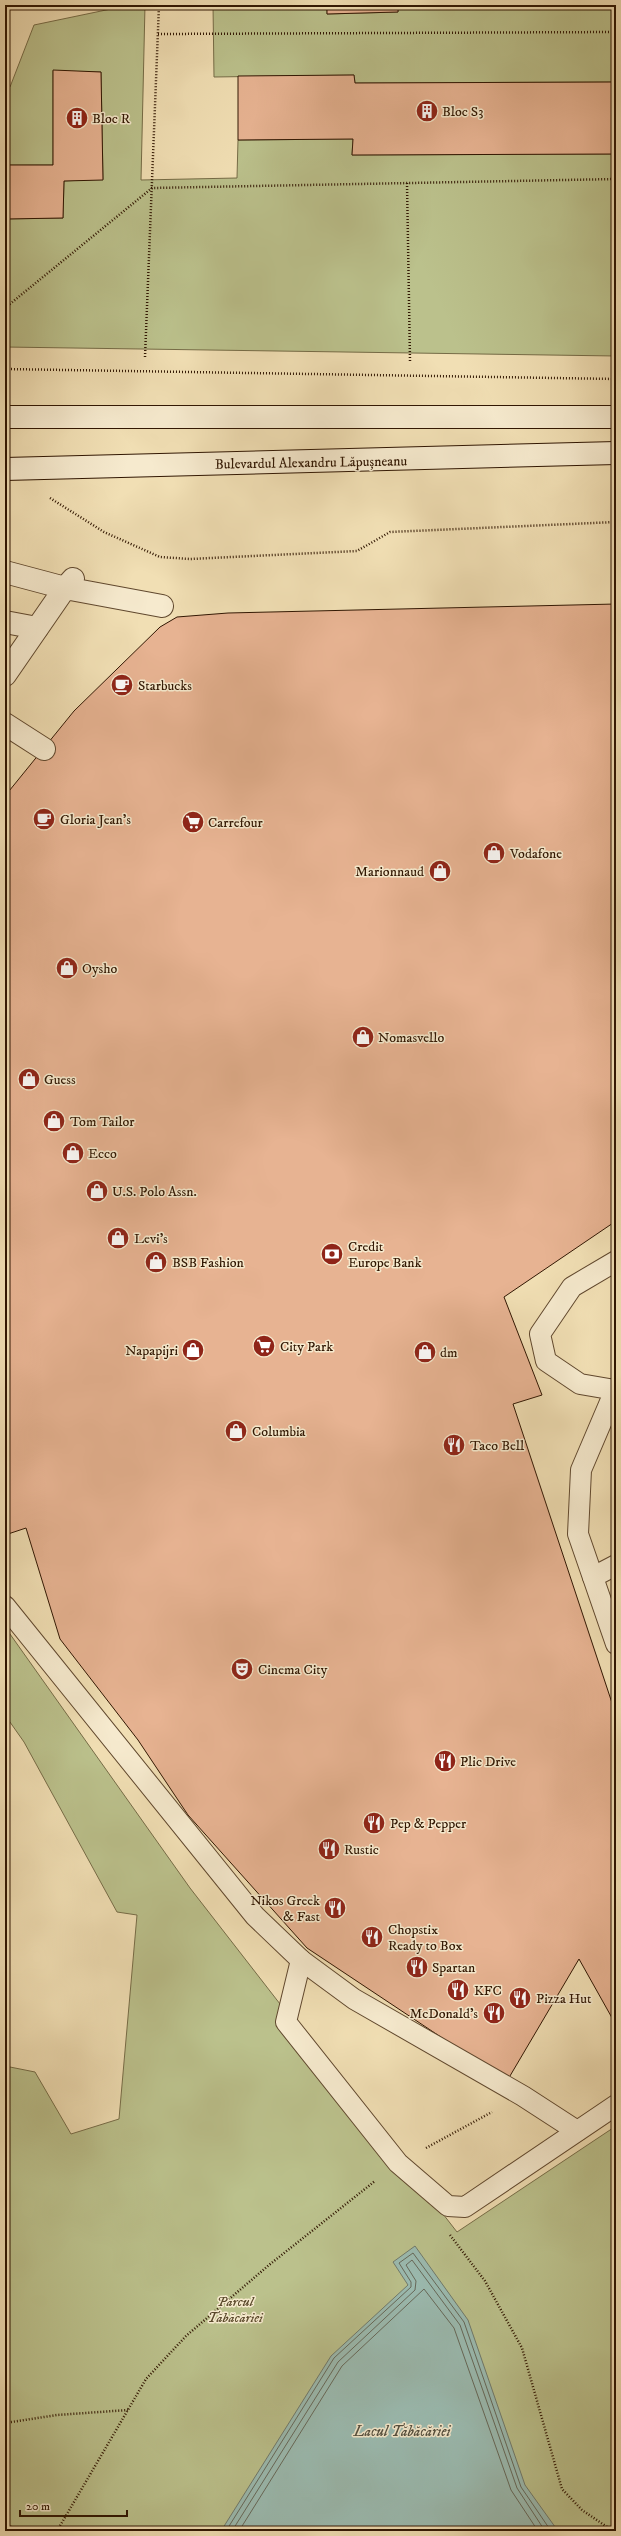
<svg xmlns="http://www.w3.org/2000/svg" width="621" height="2536" viewBox="0 0 621 2536" font-family="'IM FELL DW Pica',serif">
<rect width="100%" height="100%" fill="#f1dfb4"/>
<filter id="stains"><feTurbulence type="fractalNoise" baseFrequency=".005" numOctaves="4"/><feColorMatrix values="0 0 0 0 .2 0 0 0 0 .09 0 0 0 0 .02 0 0 0 .5 -.17"/></filter>
<radialGradient id="worn" r=".72"><stop offset=".6" stop-color="#630" stop-opacity="0"/><stop offset="1" stop-color="#630" stop-opacity=".3"/></radialGradient>
<!-- green -->
<g fill="#bbc18c" stroke="#766c47">
<polygon points="130,5 145,5 141,180 237,178 238,140 353,139 352,155 616,154 616,356 5,347 5,219 63,218 64,181 103,179 101,72 53,71 53,165 5,165 5,88 10,87 34,25"/>
<polygon points="213,5 327,5 327,14 398,12 398,5 616,5 616,82 355,83 354,75 214,77"/>
<polygon points="5,1627 190,1888 457,2232 616,2126 616,2531 5,2531 5,2066 35,2072 71,2134 119,2119 137,1915 117,1912 24,1742 5,1715"/>
</g>
<!-- water -->
<polygon fill="#9bbcb2" stroke="#707a6c" points="415,2246 468,2320 525,2485 558,2531 221,2531 331,2356 408,2285 393,2262"/>
<g fill="none" stroke-linecap="round" stroke-linejoin="round">
<!-- shore -->
<g stroke="#66695a" stroke-width="1">
<polyline points="226,2531 334,2358 411,2287 411,2282 399,2263 413,2253 464,2322 521,2487 551,2531"/>
<polyline points="232,2531 338,2362 415,2290 416,2281 406,2265 412,2260 460,2325 517,2488 545,2531"/>
<polyline points="239,2531 342,2366 424,2289 454,2328 511,2490 538,2531"/>
</g>
</g>
<!-- building -->
<g fill="#e7b392" stroke="#301602">
<polygon points="327,5 398,5 398,12 327,14"/>
<polygon points="53,70 101,72 103,180 64,181 63,218 5,219 5,165 53,165"/>
<polygon points="354,75 355,83 616,82 616,154 352,155 353,139 238,140 238,76"/>
<polygon points="616,604 616,1221 504,1297 542,1395 513,1404 616,1715 616,2025 579,1959 507,2081 307,1948 188,1815 138,1740 60,1639 26,1528 5,1535 5,796 74,711 160,627 177,617 228,613"/>
</g>
<g fill="none" stroke-linecap="round" stroke-linejoin="round">
<!-- lane casing -->
<g stroke="#60482e" stroke-width="22">
<g id="lane">
<polyline points="616,1388 581,1470 578,1534 616,1644"/>
<polyline points="615,1390 580,1384 546,1361 540,1334 572,1287 616,1261"/>
<polyline points="593,1577 616,1565"/>
<polyline points="5,1606 255,1916 301,1960 354,1999 523,2096 577,2131"/>
<polyline points="301,1960 286,2022 398,2163 448,2206 465,2207 616,2105"/>
</g>
</g>
<!-- street casing -->
<g stroke="#60482e" stroke-width="24">
<g id="street">
<polyline points="5,572 65,588 73,579"/>
<polyline points="5,622 37,628"/>
<polyline points="5,675 65,588 162,606"/>
<polyline points="5,724 44,749"/>
</g>
</g>
<!-- secondary casing -->
<g stroke="#301602" stroke-width="24">
<g id="secondary">
<polyline points="5,417 616,417"/>
<polyline points="5,469 616,453"/>
</g>
</g>
<!-- path -->
<g stroke="#301602" stroke-width="2.5" stroke-dasharray="1 2" stroke-linecap="butt">
<polyline points="158,34 616,32"/>
<polyline points="407,183 410,361"/>
<polyline points="5,308 152,188 616,179"/>
<polyline points="145,357 159,5"/>
<polyline points="5,369 616,379"/>
<polyline points="50,498 104,532 160,557 190,559 357,551 390,532 616,522"/>
<polyline points="426,2148 492,2112"/>
<polyline points="450,2235 485,2281 522,2348 562,2489 582,2510 613,2531"/>
<polyline points="5,2423 57,2415 128,2410"/>
<polyline points="5,2523 17,2531"/>
<polyline points="57,2531 146,2379 186,2336 269,2265 375,2181"/>
</g>
<!-- lane -->
<use href="#lane" stroke="#f6eace" stroke-width="20"/>
<!-- street -->
<use href="#street" stroke="#f6eace" stroke-width="22"/>
<!-- secondary -->
<use href="#secondary" stroke="#f6eace" stroke-width="22"/>
</g>
<!-- icons -->
<defs>
<g id="building-disc" transform="scale(1.15)"><circle r="9.5" fill="#8f2418" stroke="#f6eace"/><path d="M-4-6H4V6H1V3H-1V6H-4ZM-2.5-4.3h1.7v1.8h-1.7ZM.8-4.3h1.7v1.8H.8ZM-2.5-1h1.7V.8h-1.7ZM.8-1h1.7V.8H.8Z" fill="#fff"/></g>
<g id="cafe-disc" transform="scale(1.15)"><circle r="9.5" fill="#8f2418" stroke="#f6eace"/><path d="M-5.5-4.5H6V0H3Q3 3.5 0 3.5H-2.5Q-5.5 3.5-5.5 0ZM3-3.2v2h1.7v-2ZM-6 4.5H4V6H-6Z" fill="#fff"/></g>
<g id="supermarket-disc" transform="scale(1.15)"><circle r="9.5" fill="#8f2418" stroke="#f6eace"/><path d="M-6-5.5h2.5l.6 2H6L4.5 2H-2.5L-4.4-4H-6ZM-1.5 3.2a1.3 1.3 0 1 0 .1 0ZM3 3.2a1.3 1.3 0 1 0 .1 0Z" fill="#fff"/></g>
<g id="shop-disc" transform="scale(1.15)"><circle r="9.5" fill="#8f2418" stroke="#f6eace"/><path d="M-5-2.5h2.3a2.7 3.5 0 0 1 5.4 0H5L5.5 6h-11ZM-1.5-2.5h3a1.5 2.3 0 0 0-3 0Z" fill="#fff"/></g>
<g id="bank-disc" transform="scale(1.15)"><circle r="9.5" fill="#8f2418" stroke="#f6eace"/><path d="M-6-4H6V4H-6ZM0-2.3a2.3 2.3 0 1 0 0 4.6a2.3 2.3 0 1 0 0-4.6Z" fill="#fff"/></g>
<g id="restaurant-disc" transform="scale(1.15)"><circle r="9.5" fill="#8f2418" stroke="#f6eace"/><path d="M-5-6h1v4h1v-4h1v4h1v-4h1v5L-1.5 .5V6h-2V.5L-5-1ZM5-6V6H3V1.5H1.5Q1.5-4 5-6Z" fill="#fff"/></g>
<g id="theatre-disc" transform="scale(1.15)"><circle r="9.5" fill="#8f2418" stroke="#f6eace"/><path d="M-5-5.5Q0-4 5-5.5V0Q5 5 0 6Q-5 5-5 0ZM-3.3-2.5H-1v1.5H-3.3ZM1-2.5H3.3v1.5H1ZM-2.8 1Q0 5.5 2.8 1Z" fill="#fff"/></g>
</defs>
<g fill-rule="evenodd">
<use href="#building-disc" x="427" y="111"/>
<use href="#building-disc" x="77" y="118"/>
<use href="#cafe-disc" x="122" y="685"/>
<use href="#cafe-disc" x="44" y="819"/>
<use href="#supermarket-disc" x="193" y="822"/>
<use href="#shop-disc" x="494" y="853"/>
<use href="#shop-disc" x="440" y="871"/>
<use href="#shop-disc" x="67" y="968"/>
<use href="#shop-disc" x="363" y="1037"/>
<use href="#shop-disc" x="29" y="1079"/>
<use href="#shop-disc" x="54" y="1121"/>
<use href="#shop-disc" x="73" y="1153"/>
<use href="#shop-disc" x="97" y="1191"/>
<use href="#shop-disc" x="118" y="1238"/>
<use href="#bank-disc" x="332" y="1254"/>
<use href="#shop-disc" x="156" y="1262"/>
<use href="#supermarket-disc" x="264" y="1346"/>
<use href="#shop-disc" x="193" y="1350"/>
<use href="#shop-disc" x="425" y="1352"/>
<use href="#shop-disc" x="236" y="1431"/>
<use href="#restaurant-disc" x="454" y="1445"/>
<use href="#theatre-disc" x="242" y="1669"/>
<use href="#restaurant-disc" x="445" y="1761"/>
<use href="#restaurant-disc" x="374" y="1823"/>
<use href="#restaurant-disc" x="329" y="1849"/>
<use href="#restaurant-disc" x="335" y="1908"/>
<use href="#restaurant-disc" x="372" y="1937"/>
<use href="#restaurant-disc" x="417" y="1967"/>
<use href="#restaurant-disc" x="458" y="1990"/>
<use href="#restaurant-disc" x="520" y="1998"/>
<use href="#restaurant-disc" x="494" y="2013"/>
</g>
<g text-anchor="middle" stroke-width="3" stroke-linejoin="round" paint-order="stroke">
<!-- poi labels -->
<g font-size="14" fill="#301602" stroke="#f6eace" text-anchor="start">
<text x="442" y="116">Bloc S3</text>
<text x="92" y="123">Bloc R</text>
<text x="138" y="690">Starbucks</text>
<text x="60" y="824">Gloria Jean's</text>
<text x="208" y="827">Carrefour</text>
<text x="510" y="858">Vodafone</text>
<text x="424" y="876" text-anchor="end">Marionnaud</text>
<text x="82" y="973">Oysho</text>
<text x="378" y="1042">Nomasvello</text>
<text x="44" y="1084">Guess</text>
<text x="70" y="1126">Tom Tailor</text>
<text x="88" y="1158">Ecco</text>
<text x="112" y="1196">U.S. Polo Assn.</text>
<text x="134" y="1243">Levi's</text>
<text x="348" y="1251">Credit<tspan x="348" dy="16">Europe Bank</tspan></text>
<text x="172" y="1267">BSB Fashion</text>
<text x="280" y="1351">City Park</text>
<text x="178" y="1355" text-anchor="end">Napapijri</text>
<text x="440" y="1357">dm</text>
<text x="252" y="1436">Columbia</text>
<text x="470" y="1450">Taco Bell</text>
<text x="258" y="1674">Cinema City</text>
<text x="460" y="1766">Plic Drive</text>
<text x="390" y="1828">Pep &amp; Pepper</text>
<text x="344" y="1854">Rustic</text>
<text x="320" y="1905" text-anchor="end">Nikos Greek<tspan x="320" dy="16">&amp; Fast</tspan></text>
<text x="388" y="1934">Chopstix<tspan x="388" dy="16">Ready to Box</tspan></text>
<text x="432" y="1972">Spartan</text>
<text x="474" y="1995">KFC</text>
<text x="536" y="2003">Pizza Hut</text>
<text x="478" y="2018" text-anchor="end">McDonald's</text>
</g>
<!-- street labels -->
<g font-size="14" fill="#301602" stroke="#f6eace">
<text transform="translate(311 462) rotate(-1)" y="5">Bulevardul Alexandru Lăpușneanu</text>
</g>
<!-- park labels -->
<g font-size="14" font-style="italic" fill="#5a492b" stroke="#f6eace">
<text x="235" y="2306">Parcul<tspan x="235" dy="16">Tăbăcăriei</tspan></text>
</g>
<!-- water labels -->
<g font-size="15" font-style="italic" fill="#555040" stroke="#f6eace">
<text x="402" y="2436">Lacul Tăbăcăriei</text>
</g>
</g>
<!-- margin -->
<rect width="621" height="2536" fill="none" stroke="#f1dfb4" stroke-width="20"/>
<rect x="6" y="6" width="609" height="2524" fill="none" stroke="#301602" stroke-width="2"/>
<rect x="10" y="10" width="601" height="2516" fill="none" stroke="#301602"/>
<!-- scale -->
<path d="M20 2510v6h107v-6" fill="none" stroke="#301602" stroke-width="2"/>
<text x="26" y="2510" font-size="12" fill="#301602" stroke="#f6eace" stroke-width="3" paint-order="stroke">20 m</text>
<rect width="100%" height="100%" filter="url(#stains)"/>
<rect width="100%" height="100%" fill="url(#worn)"/>
</svg>
